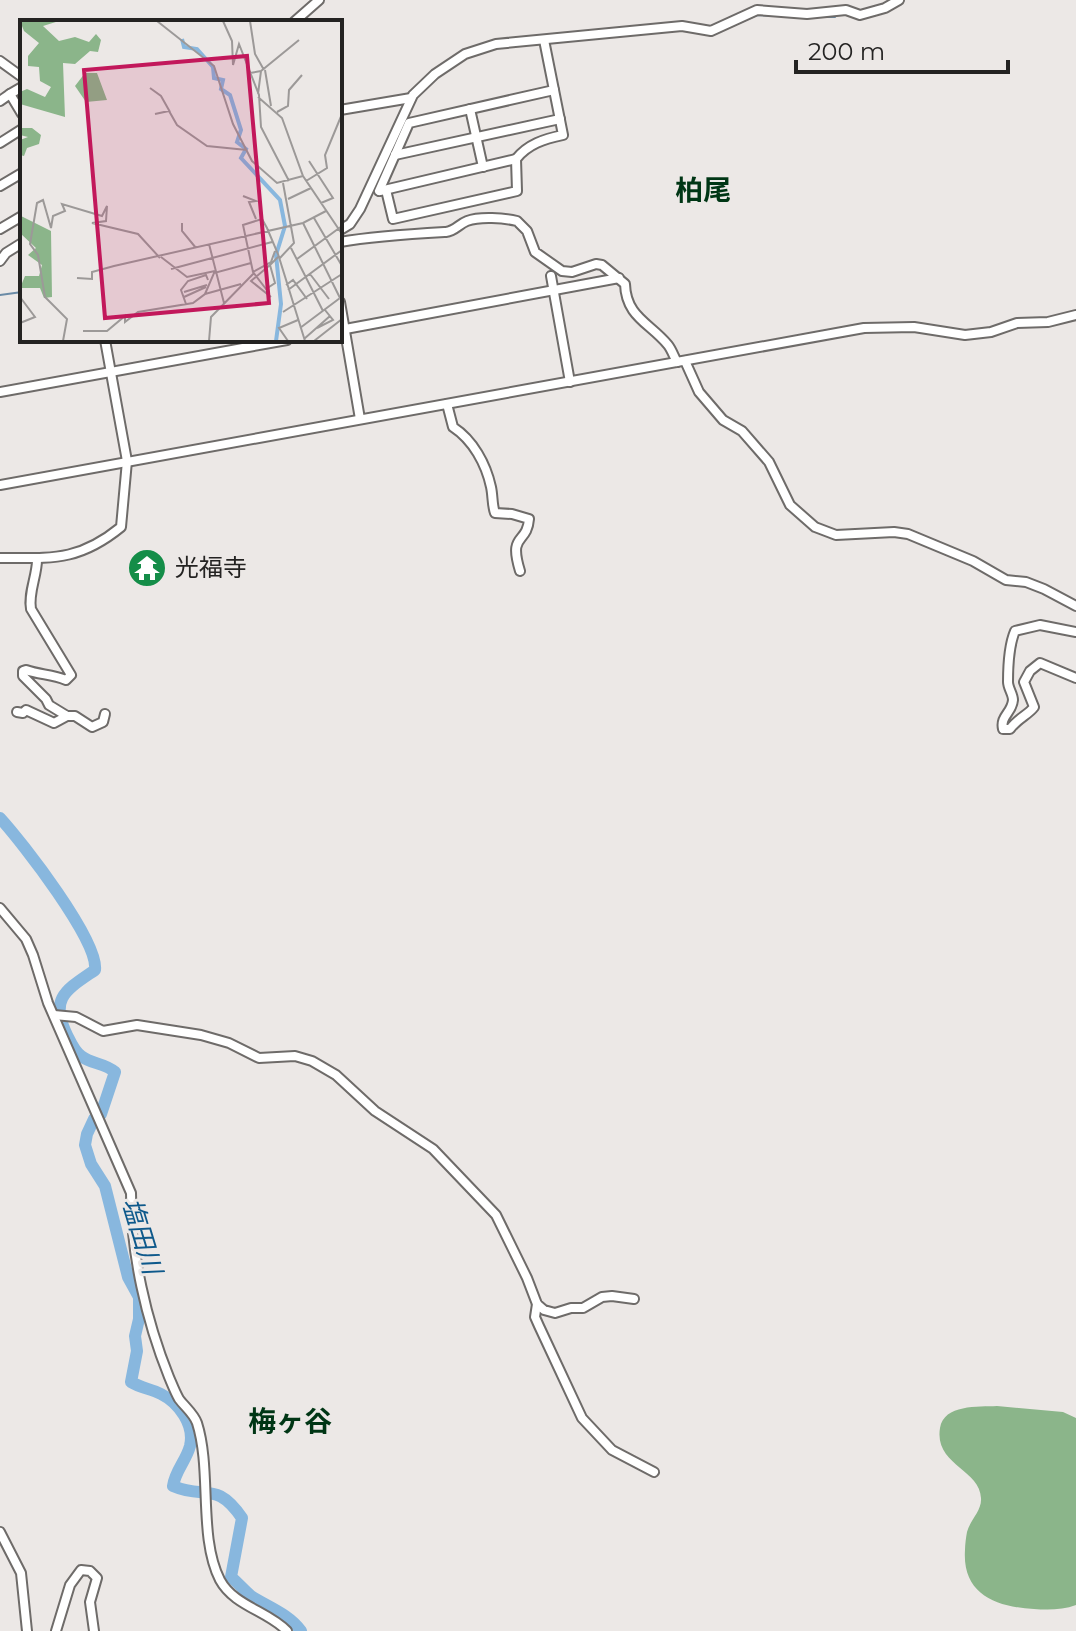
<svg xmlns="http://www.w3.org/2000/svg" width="1076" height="1631" viewBox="0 0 1076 1631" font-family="Montserrat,'Noto Sans JP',sans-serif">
<rect width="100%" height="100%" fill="#ece8e6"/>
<!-- forest -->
<path fill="#8bb58a" d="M997 1406 1063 1412 1076 1418V1605C1063 1610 1048 1610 1034 1609 997 1607 962 1595 965 1550 965 1545 966 1537 967 1532 970 1520 982 1511 981 1498 980 1469 934 1465 940 1428 944 1404 978 1407 997 1406Z"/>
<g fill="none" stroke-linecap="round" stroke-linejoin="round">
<!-- stream -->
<g stroke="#6a8ba6" stroke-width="2">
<polyline points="820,17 835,17"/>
<polyline points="730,27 757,15 781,16"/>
<polyline points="340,235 349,229"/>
<polyline points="0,295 22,292"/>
</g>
<!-- river -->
<path stroke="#88b7de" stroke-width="12" d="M0 818C22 842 99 941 95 970 66 990 49 998 67 1035 71 1043 74 1051 81 1056 91 1064 105 1063 115 1072L101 1114 94 1119 87 1134 85 1145 91 1164 105 1186 128 1277 139 1297V1319L135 1336 137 1351 131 1382C141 1388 151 1389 161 1394 179 1403 195 1425 190 1446 186 1461 175 1471 173 1486 205 1500 216 1480 242 1518L231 1577C238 1583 244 1590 251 1596 268 1607 289 1614 301 1631"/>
<!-- minor casing -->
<g stroke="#6e6b69" stroke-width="12">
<g id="minor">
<polyline points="294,22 319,0"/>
<polyline points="0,61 22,77"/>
<polyline points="10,94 22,87"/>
<polyline points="0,101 10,94 22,114"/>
<polyline points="470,109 483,167"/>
<polyline points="340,110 411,98"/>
<polyline points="0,143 22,129"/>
<polyline points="395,155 560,119"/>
<polyline points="0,186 22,173"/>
<path d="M386 190 393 219 517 191 516 159C528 144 544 139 563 135L544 40"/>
<polyline points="379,191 409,123 554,90"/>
<polyline points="380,191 516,159"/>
<polyline points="0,229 22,216"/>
<polyline points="340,230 350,224 360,209 413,95 435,74 465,54 496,44 682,26 711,31 757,10 807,14 846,10 860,15 885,8 899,0"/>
<path d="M340 242C375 236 411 234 446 232 455 231 459 224 467 221 480 216 504 218 517 221L527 231 535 252 562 271 572 272 596 264 602 265 625 284C626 317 650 323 668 345 672 350 674 357 677 362"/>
<polyline points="0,261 6,253 22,243"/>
<polyline points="551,276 570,382"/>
<polyline points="340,302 360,419"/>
<polyline points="340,330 619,278"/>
<polyline points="685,361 699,392 723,420 742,431 769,462 790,505 815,527 836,535 894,532 908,534 973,561 1006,580 1026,582 1044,589 1076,606"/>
<polyline points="0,392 287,340"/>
<path d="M447 404 453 427C473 440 486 464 491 487 493 496 492 505 495 513L512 514 529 519C527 545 508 532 520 571"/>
<polyline points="0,485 864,328 914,327 965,335 991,332 1017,323 1048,322 1076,315"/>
<path d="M0 558C51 558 78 562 121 527L127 461 105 340"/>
<path d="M37 560C37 576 28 593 31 609L71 675 66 680C52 674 40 675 26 670L23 671V676L46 699 49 705 67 716H75L92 727 103 722 105 714"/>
<path d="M1076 632 1040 625 1015 631C1009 645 1008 666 1008 682 1008 688 1013 694 1013 700 1012 713 1000 716 1003 729H1010C1018 718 1028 715 1034 707L1024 682 1030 671 1040 663 1076 678"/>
<polyline points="17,712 23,713 26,710 54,723 67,716"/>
<path d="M0 908 26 939 33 955 48 1003 131 1193C131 1254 146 1320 169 1377 172 1384 175 1392 179 1399 185 1407 194 1414 197 1423 212 1470 198 1537 220 1580 234 1606 268 1611 287 1631"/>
<polyline points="54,1015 76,1017 103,1031 137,1025 201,1035 229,1043 259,1058 295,1056 312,1061 336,1075 375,1111 433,1149 496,1215 527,1278 537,1304 544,1310 555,1313 571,1308 583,1308 602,1297 612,1296 634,1299"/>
<polyline points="537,1304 535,1317 539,1326 582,1418 612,1450 654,1472"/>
<polyline points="0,1532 21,1573 27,1631"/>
<polyline points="56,1631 70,1585 81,1570 90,1571 97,1578 90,1602 94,1631"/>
</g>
</g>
<!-- minor -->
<use href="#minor" stroke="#fff" stroke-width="8"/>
</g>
<!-- icons -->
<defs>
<g id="temple-disc" transform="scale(2)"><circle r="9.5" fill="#148d48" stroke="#ece8e6"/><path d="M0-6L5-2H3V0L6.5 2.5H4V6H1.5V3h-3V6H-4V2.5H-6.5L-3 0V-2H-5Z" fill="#fff"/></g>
</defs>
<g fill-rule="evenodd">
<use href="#temple-disc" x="147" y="568"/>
</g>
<g text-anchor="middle" stroke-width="6" stroke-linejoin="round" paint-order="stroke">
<!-- poi labels -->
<g font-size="24" fill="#242322" stroke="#ece8e6" text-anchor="start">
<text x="175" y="576">光福寺</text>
</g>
<!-- water labels -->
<g font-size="26" font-style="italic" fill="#0e598b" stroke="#ece8e6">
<text transform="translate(142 1236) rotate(73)" y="9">塩田川</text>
</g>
<!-- quarter labels -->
<g font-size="28" font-weight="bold" fill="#003615" stroke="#ece8e6">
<text x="703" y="200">柏尾</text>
<text x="290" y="1431">梅ヶ谷</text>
</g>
</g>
<!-- overview -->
<g transform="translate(20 20)">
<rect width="322" height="322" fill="#ece8e6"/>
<path d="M0 1H39L23 6 39 21 55 17 69 22 76 14 81 20 78 32 70 31 55 44 43 43 45 97 0 84V72L7 69 25 77 31 67 20 61 19 47 8 46V36L19 23 4 11ZM77 53 87 80 66 82 55 66 65 53ZM0 108H12L21 115 19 124 7 128 4 136 0 135V120L8 117 0 115ZM1 196 31 211 32 277 24 278 20 268H0L5 256H19L22 245 8 235 16 228 0 213Z" fill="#8bb58a"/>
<path fill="none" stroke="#88b7de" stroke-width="4" d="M162 19 164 27 177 29 193 47 194 58 203 60 201 69 210 75 221 110 217 122 226 129 221 138 260 180 265 206 256 235 261 284 256 321"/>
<path fill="none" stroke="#9c9998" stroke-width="2" d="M137 1 194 46 213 104 232 141 257 163 283 156M203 1 212 21 213 45 219 24 239 75 241 107 269 161M230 1 235 34 244 50M245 50 251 86M241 51 279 20M230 53 241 51 238 74M130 68 141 76 150 92M238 77 262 98 283 156 322 214M257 92 268 86 269 70 282 55M135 94 149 91 157 105 187 126 227 130M289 141 313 178 301 183M286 161 307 148 305 135 322 94M223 176 236 181 229 182 236 199M268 179 291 168M294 198 322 246M162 203V211L176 228M283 203 320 278M189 224 204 283M271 228 303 291M141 237 167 257 195 251M258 237 250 245 255 263 246 269 233 252 223 205 242 199 247 208 258 234 285 321M259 239 274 223 263 163M277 239 322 206M250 245 231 261 251 277M151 249 252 222M233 252 251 242 255 231M290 254 309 279M57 258 72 259V252L94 246 283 203 306 191M266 265 273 260 287 279M268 270 322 230M164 272 187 265M185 274 221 264M0 277 15 297 0 303M164 277 186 267M166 284 161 270 168 261 186 255 188 260M263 292 322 254M280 308 320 278M297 308 313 300 305 290M63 311H87L105 296V302L118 292 173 283 185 274 194 253 231 243M284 319 310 296M43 321 47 299 25 277 18 235 10 224 17 183 23 180 31 208 33 196 45 191 42 184 82 196 87 186 86 201 72 203 118 214 140 238M189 321 191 297 234 253M268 321 259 308 278 300M294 321 322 299"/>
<path fill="#c2185b" fill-opacity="0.15" stroke="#c2185b" stroke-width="4" d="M227 36 249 283 85 298 64 50Z"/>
<rect width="322" height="322" fill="none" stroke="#242322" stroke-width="4"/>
</g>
<!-- scale -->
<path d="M796 60v12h212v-12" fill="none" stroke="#242322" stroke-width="4"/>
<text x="808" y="60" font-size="24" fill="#242322" stroke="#ece8e6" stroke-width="6" paint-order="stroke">200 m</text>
</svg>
